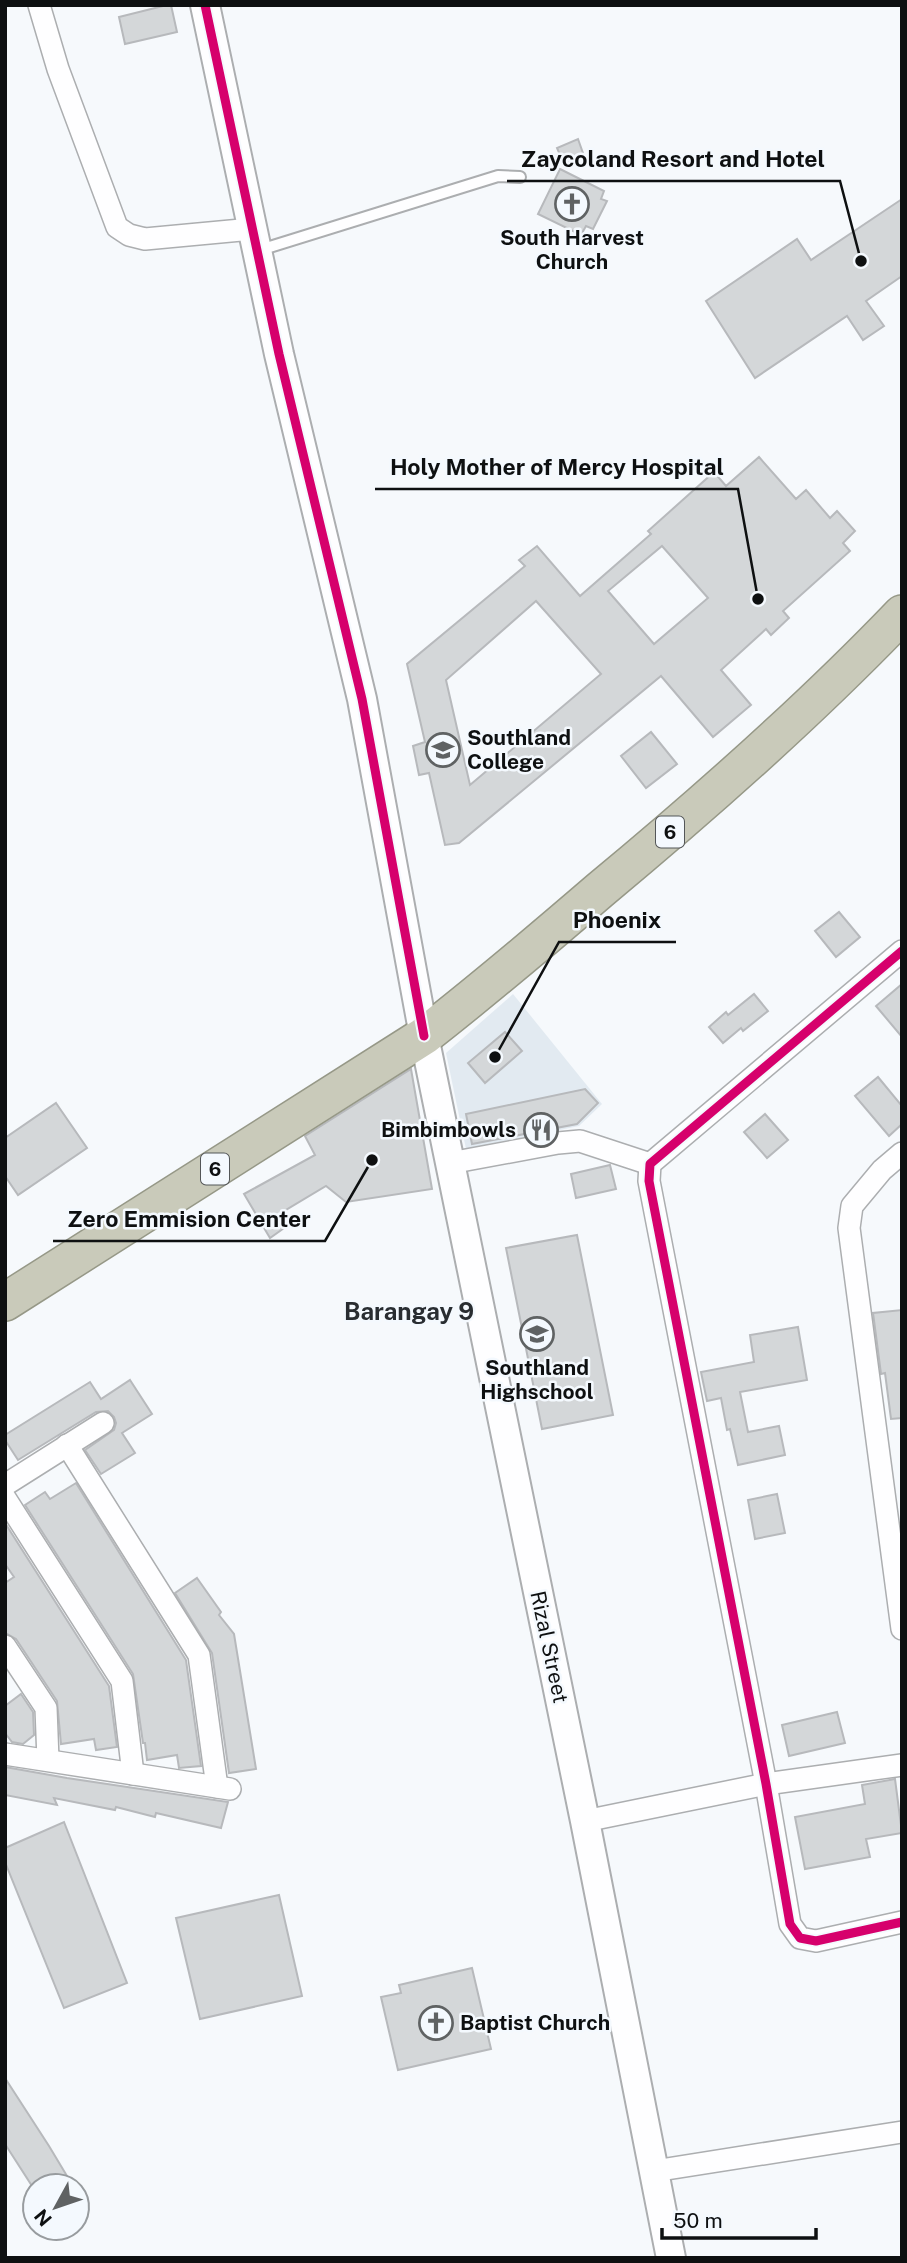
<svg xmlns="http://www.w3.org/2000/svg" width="907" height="2263" viewBox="0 0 907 2263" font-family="'Public Sans',sans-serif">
<rect width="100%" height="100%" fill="#f6f9fc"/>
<!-- built -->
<polygon fill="#e2eaf1" points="513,994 602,1104 579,1126 466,1149 446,1053"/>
<!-- building -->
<g fill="#d4d7d9" stroke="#b7b9bc" stroke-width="2" fill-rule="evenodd">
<polygon points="167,5 171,5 177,32 125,44 119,17"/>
<polygon points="578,139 584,156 564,164 557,148"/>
<polygon points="560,169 604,191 601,199 607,201 593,229 586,226 581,235 538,214"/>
<polygon points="902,199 902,276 866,301 884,326 863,340 847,316 755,378 706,301 797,239 811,260"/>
<path d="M759 457 796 499 806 490 830 518 837 511 855 531 843 543 850 551 783 611 789 618 771 635 766 629 721 670 751 705 713 737 661 676 459 843 445 845 429 773 419 775 413 746 425 742 407 664 525 566 519 560 537 546 580 596 651 534 648 531 714 472 726 486ZM662 546 708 598 654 644 608 591ZM536 601 601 674 470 785 446 680Z"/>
<polygon points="651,732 677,764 646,788 621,756"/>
<polygon points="839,912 860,937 836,957 815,931"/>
<polygon points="902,984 902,1037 876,1006"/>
<polygon points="754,994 768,1011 743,1031 741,1028 723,1043 709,1027 726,1012 728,1015"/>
<polygon points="505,1032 522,1051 485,1083 468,1063"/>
<polygon points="411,1069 432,1189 346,1202 326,1186 281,1213 287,1226 270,1238 244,1194 315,1155 305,1136"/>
<polygon points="878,1077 902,1106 902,1124 889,1136 855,1096"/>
<polygon points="585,1089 598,1103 577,1124 472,1144 466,1114"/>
<polygon points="56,1103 87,1148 18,1195 5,1176 5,1138"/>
<polygon points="765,1114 788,1140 767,1158 744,1132"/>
<polygon points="610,1165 616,1189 576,1198 571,1174"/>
<polygon points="577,1235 613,1415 542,1429 506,1248"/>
<polygon points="902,1310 902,1418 891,1419 885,1373 881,1374 873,1313"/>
<polygon points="798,1327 807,1380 740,1392 748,1432 779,1426 785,1455 738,1465 730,1429 727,1430 721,1398 707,1401 701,1372 754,1362 750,1335"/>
<polygon points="130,1380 152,1414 122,1433 135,1453 101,1474 85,1450 114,1430 116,1423 114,1417 108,1411 96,1412 18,1460 5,1440 5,1435 90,1382 101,1399"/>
<polygon points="76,1483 186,1660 201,1766 179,1768 177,1755 147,1760 145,1743 143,1743 133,1674 25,1505 45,1492 50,1499"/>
<polygon points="777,1494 785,1533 755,1539 748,1500"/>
<polygon points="5,1523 109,1686 117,1747 96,1750 94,1739 61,1744 57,1701 16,1639 5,1633 5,1583 14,1577 5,1564"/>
<polygon points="197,1578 221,1612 219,1615 234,1634 256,1769 229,1773 212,1653 175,1593"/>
<polygon points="21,1694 33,1712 34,1735 23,1744 12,1742 5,1733 5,1706"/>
<polygon points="837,1712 845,1743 789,1756 782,1725"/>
<polygon points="5,1767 67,1778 228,1802 221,1828 156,1813 155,1817 116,1807 115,1810 54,1798 57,1805 5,1795"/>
<polygon points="895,1779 902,1833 866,1839 870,1857 805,1869 795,1817 865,1804 862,1785"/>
<polygon points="64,1822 127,1983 64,2008 5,1862 5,1848"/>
<polygon points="279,1895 302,1996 200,2019 176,1918"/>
<polygon points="472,1968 491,2049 398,2070 381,1997 401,1993 399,1985"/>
<polygon points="5,2078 49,2146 73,2186 32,2186 5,2144"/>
</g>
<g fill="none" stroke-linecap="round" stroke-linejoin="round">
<!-- lane casing -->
<g stroke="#acaeb0" stroke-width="14">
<polyline id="lane" points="260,250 498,176 520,177"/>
</g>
<!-- street casing -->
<g stroke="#acaeb0" stroke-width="24">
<g id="street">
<polyline points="39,5 58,69 117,227 129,235 145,239 252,229"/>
<polyline points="902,951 650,1164 649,1181 766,1784 790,1924 800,1938 816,1941 902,1922"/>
<polyline points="902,1153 882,1170 852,1206 849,1228 902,1629"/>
<polyline points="450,1163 558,1143 580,1141 650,1164"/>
<polyline points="67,1445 199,1655 217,1787"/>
<polyline points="5,1485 103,1423"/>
<polyline points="5,1498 122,1681 133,1774"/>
<polyline points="5,1646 46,1708 48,1760"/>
<polyline points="5,1754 230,1789"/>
<polyline points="585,1821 766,1784 902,1765"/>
<polyline points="654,2171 902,2132"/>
</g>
</g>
<!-- secondary casing -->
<g stroke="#acaeb0" stroke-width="32">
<polyline id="secondary" points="205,5 279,354 362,699 424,1036 585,1821 671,2258"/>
</g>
<!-- highway casing -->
<g stroke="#969887" stroke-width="40">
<path id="highway" d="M5 1302 424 1036C484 989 542 940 600 890 705 803 807 713 902 614"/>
</g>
<!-- lane -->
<use href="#lane" stroke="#fefeff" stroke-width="10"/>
<!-- street -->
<use href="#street" stroke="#fefeff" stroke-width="21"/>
<!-- secondary -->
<use href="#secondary" stroke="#fefeff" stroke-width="28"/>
<!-- highway -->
<use href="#highway" stroke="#c9caba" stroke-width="37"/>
<!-- cycleway casing -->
<g stroke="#f4f9fe" stroke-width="13">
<g id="cycleway">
<polyline points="205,5 279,354 362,699 424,1036"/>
<polyline points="902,951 650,1164 649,1181 766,1784 790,1924 800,1938 816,1941 902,1922"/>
</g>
</g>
<!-- cycleway -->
<use href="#cycleway" stroke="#d6006c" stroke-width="9"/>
</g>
<!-- icons -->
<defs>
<g id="church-ring" transform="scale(1.75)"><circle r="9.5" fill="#f4f9fe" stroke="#5f6263" stroke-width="1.5"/><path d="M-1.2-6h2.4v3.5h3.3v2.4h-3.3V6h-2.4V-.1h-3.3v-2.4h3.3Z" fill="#5f6263"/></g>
<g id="school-ring" transform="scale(1.75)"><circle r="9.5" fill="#f4f9fe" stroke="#5f6263" stroke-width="1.5"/><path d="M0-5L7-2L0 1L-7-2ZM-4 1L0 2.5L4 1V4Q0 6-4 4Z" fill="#5f6263"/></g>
<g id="restaurant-ring" transform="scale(1.75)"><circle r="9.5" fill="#f4f9fe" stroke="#5f6263" stroke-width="1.5"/><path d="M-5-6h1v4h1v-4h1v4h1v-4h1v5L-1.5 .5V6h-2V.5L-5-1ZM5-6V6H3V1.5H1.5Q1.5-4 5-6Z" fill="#5f6263"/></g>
</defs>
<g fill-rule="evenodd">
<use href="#church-ring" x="572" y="204"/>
<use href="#school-ring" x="443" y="750"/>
<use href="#restaurant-ring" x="541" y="1130"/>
<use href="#school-ring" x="537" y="1334"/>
<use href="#church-ring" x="436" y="2023"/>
</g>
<g text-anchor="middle" stroke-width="5" stroke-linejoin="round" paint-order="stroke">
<!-- shield labels -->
<g fill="#f4f9fe" stroke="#535658" stroke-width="2">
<rect x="656" y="816.5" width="28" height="31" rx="5"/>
<rect x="201" y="1153.5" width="28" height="31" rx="5"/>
</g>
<g font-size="19" font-weight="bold" fill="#0e1011">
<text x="670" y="839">6</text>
<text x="215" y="1176">6</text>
</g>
<!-- poi labels -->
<g font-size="21" font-weight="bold" fill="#0e1011" stroke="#f4f9fe">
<text x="572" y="245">South Harvest<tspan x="572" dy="24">Church</tspan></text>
<text x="467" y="745" text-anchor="start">Southland<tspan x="467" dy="24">College</tspan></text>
<text x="516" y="1137" text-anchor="end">Bimbimbowls</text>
<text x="537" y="1375">Southland<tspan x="537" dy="24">Highschool</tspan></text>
<text x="460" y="2030" text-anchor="start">Baptist Church</text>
</g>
<!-- street labels -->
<g font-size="21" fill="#0e1011" stroke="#f4f9fe">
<text transform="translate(549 1647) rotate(78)" y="7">Rizal Street</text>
</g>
<!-- quarter labels -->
<g font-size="24" font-weight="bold" fill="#292d31" stroke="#f4f9fe">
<text x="409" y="1320">Barangay 9</text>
</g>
</g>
<!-- callouts -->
<path fill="none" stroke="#0e1011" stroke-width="2.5" d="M861 261L840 181H507M758 599L738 489H375M495 1057L559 942H676M372 1160L325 1241H53"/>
<g fill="#0e1011" stroke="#f4f9fe" stroke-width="2.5">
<circle cx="861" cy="261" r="7"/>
<circle cx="758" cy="599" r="7"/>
<circle cx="495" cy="1057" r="7"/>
<circle cx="372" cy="1160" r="7"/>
</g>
<g font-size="23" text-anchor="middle" font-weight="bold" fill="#0e1011" stroke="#f4f9fe" stroke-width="5" stroke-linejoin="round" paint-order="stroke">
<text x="673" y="167">Zaycoland Resort and Hotel</text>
<text x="557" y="475">Holy Mother of Mercy Hospital</text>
<text x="617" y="928">Phoenix</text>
<text x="189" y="1227">Zero Emmision Center</text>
</g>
<!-- border -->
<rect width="907" height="2263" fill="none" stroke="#0e1011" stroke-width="14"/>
<!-- north arrow -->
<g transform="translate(56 2207) rotate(230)"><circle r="33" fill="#f4f9fe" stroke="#989c9f" stroke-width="2"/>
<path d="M0-5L12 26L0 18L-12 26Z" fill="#5f6263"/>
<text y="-10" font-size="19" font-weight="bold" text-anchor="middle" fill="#0e1011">N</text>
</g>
<!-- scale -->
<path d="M662 2228v10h154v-10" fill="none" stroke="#0e1011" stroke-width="3.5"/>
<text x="673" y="2228" font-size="21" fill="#0e1011" stroke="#f4f9fe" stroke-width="5" paint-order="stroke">50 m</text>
</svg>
